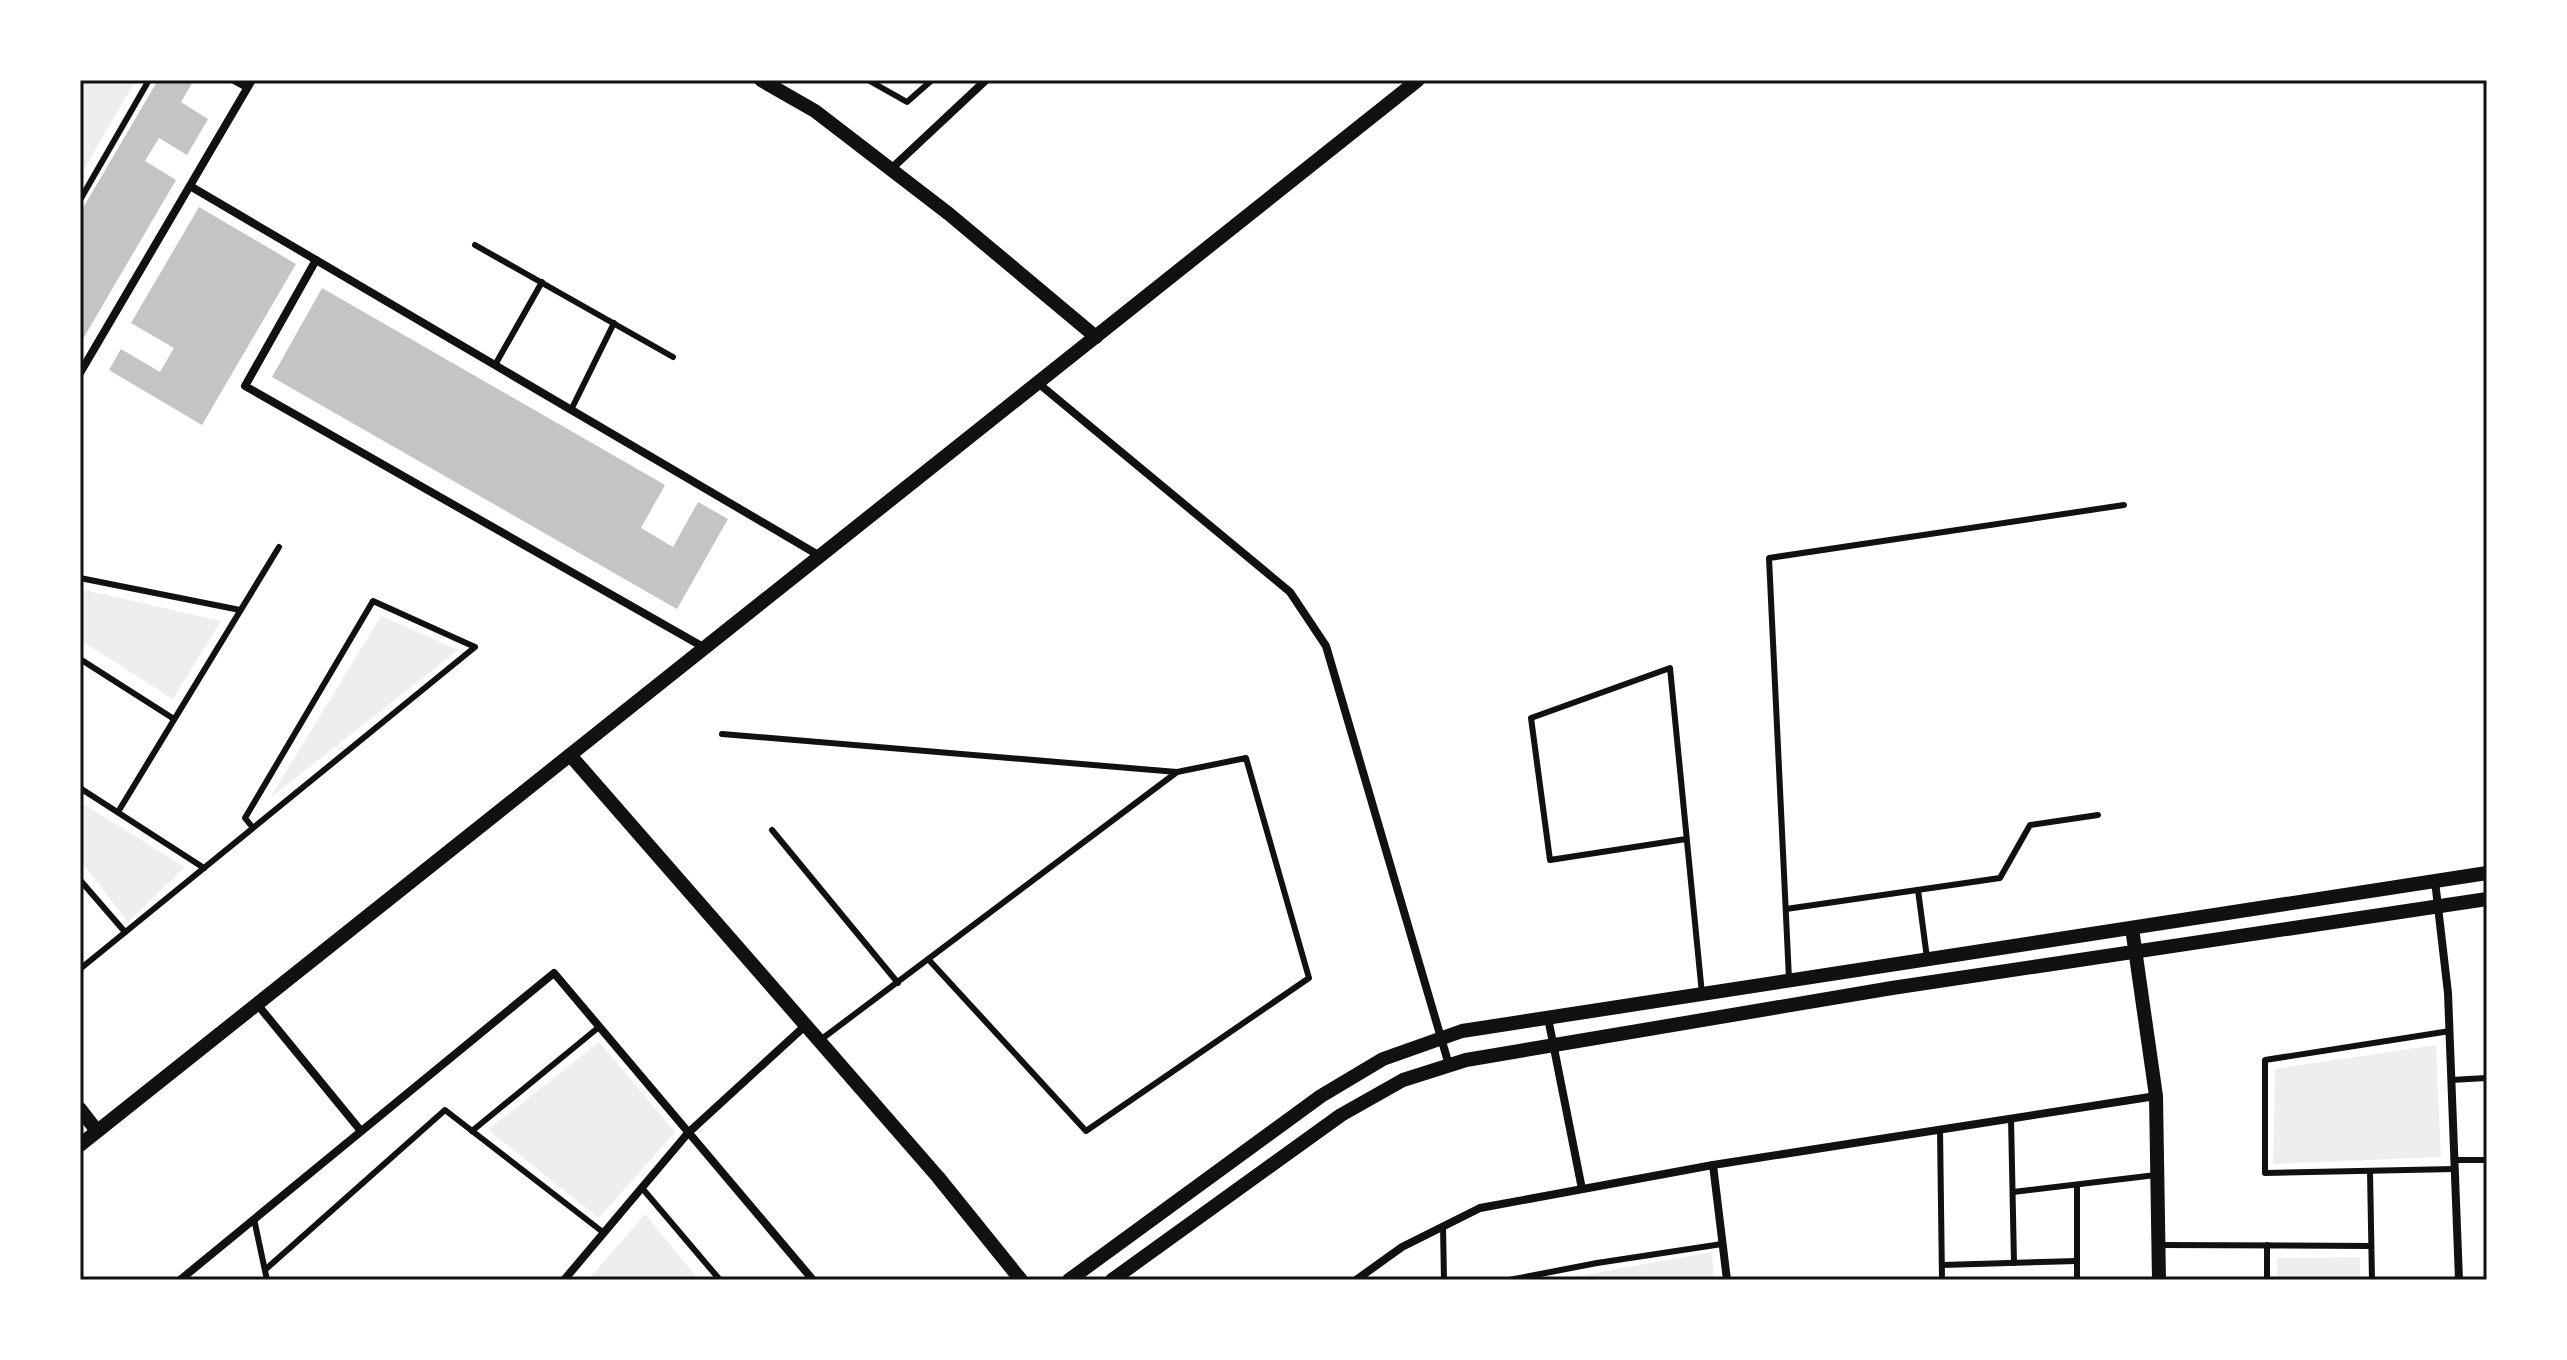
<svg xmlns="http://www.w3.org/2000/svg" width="2567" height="1360" viewBox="0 0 2567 1360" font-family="'Space Grotesk',sans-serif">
<rect width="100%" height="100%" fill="#fff"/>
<!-- green -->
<g fill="#eee">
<polygon points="80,80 136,80 80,176"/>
<polygon points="80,589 221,621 173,699 80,640"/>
<polygon points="381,616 458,650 270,798"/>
<polygon points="80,802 185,867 128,922 80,860"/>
<polygon points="599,1042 675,1132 599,1218 488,1130"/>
<polygon points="2436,1045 2441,1157 2273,1164 2275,1069"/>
<polygon points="645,1214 699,1280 588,1280"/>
<polygon points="1712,1252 1714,1280 1556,1280"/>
<polygon points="2360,1257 2360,1280 2277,1280 2277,1258"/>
</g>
<!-- building -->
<g fill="#c4c4c4">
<polygon points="158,80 194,80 181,102 208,119 187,155 159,138 145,161 176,180 80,344 80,213"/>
<polygon points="199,207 296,264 202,425 109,370 121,349 160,372 174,348 131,323"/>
<polygon points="322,288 665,485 641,528 673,547 698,502 728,519 677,609 272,377"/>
</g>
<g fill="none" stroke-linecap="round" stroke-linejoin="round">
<!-- service -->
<g stroke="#111" stroke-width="6">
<polyline points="868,80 907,102 932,80"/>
<polyline points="80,200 149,80"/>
<polyline points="475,245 673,357"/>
<polyline points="495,365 542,282"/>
<polyline points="571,410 614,323"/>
<polyline points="80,578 240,610"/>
<polyline points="80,659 174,719"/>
<polyline points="722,734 1177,772"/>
<polyline points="80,788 204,868"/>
<polyline points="118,812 279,547"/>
<polyline points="772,830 898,983"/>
<polyline points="1686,839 1550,860 1531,718 1670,668 1702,994"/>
<polyline points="80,880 125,932"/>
<polyline points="1918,890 1927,958"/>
<polyline points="1786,909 2000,878 2030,825 2098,815"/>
<polyline points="80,969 475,647 373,601 245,818 253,828"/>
<polyline points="1789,979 1769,558 2124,505"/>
<polyline points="2450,1031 2265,1060 2265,1173 2455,1169"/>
<polyline points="819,1041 1177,772 1246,758 1309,978 1086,1131 929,960"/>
<polyline points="2451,1080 2487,1078"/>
<polyline points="2011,1118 2014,1263"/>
<polyline points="1940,1129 1942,1280"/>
<polyline points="472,1131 599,1027"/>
<polyline points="2455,1160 2487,1160"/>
<polyline points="2370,1171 2372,1280"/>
<polyline points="2077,1185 2077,1280"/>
<polyline points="642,1188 720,1280"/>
<polyline points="2013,1192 2156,1175"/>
<polyline points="254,1219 267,1280"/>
<polyline points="1443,1226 1444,1280"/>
<polyline points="2159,1245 2371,1246"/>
<polyline points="2267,1245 2267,1280"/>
<polyline points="1942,1265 2077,1261"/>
<polyline points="266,1269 445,1110 604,1233"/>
<polyline points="1509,1280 1597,1263 1722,1244"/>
</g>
<!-- minor -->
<g stroke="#111" stroke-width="8">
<polyline points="234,80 247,87"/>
<polyline points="891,169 986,80"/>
<polyline points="190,186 820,556"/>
<polyline points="316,260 245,386 705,648"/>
<polyline points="80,373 252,80"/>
<polyline points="1038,383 1290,592 1326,646 1449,1065"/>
<polyline points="2435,881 2448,993 2459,1280"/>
<polyline points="257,1004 361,1131"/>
<polyline points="1548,1018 1582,1189"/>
<polyline points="1713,1165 1727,1280"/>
<polyline points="180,1280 554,973 813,1280"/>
<polyline points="564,1280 688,1133 806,1025"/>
<polyline points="1356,1280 1402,1247 1480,1208 1713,1165 2156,1096"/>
</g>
<!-- tertiary -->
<g stroke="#111" stroke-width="14">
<polyline points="761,80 815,111 949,214 1096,337"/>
<polyline points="570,755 938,1177 1021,1280"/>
<polyline points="2132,928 2156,1096 2159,1280"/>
<polyline points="80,1109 97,1131"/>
<polyline points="80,1145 1418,80"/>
<polyline points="1069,1280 1321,1096 1383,1059 1462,1031 2487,873"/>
<polyline points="1112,1280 1341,1115 1403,1080 1466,1060 1892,988 2487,899"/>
</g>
</g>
<!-- border -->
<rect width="2567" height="1360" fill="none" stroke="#ffffff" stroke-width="164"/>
<rect x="82" y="82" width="2403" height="1196" fill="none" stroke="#111" stroke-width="3"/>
</svg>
